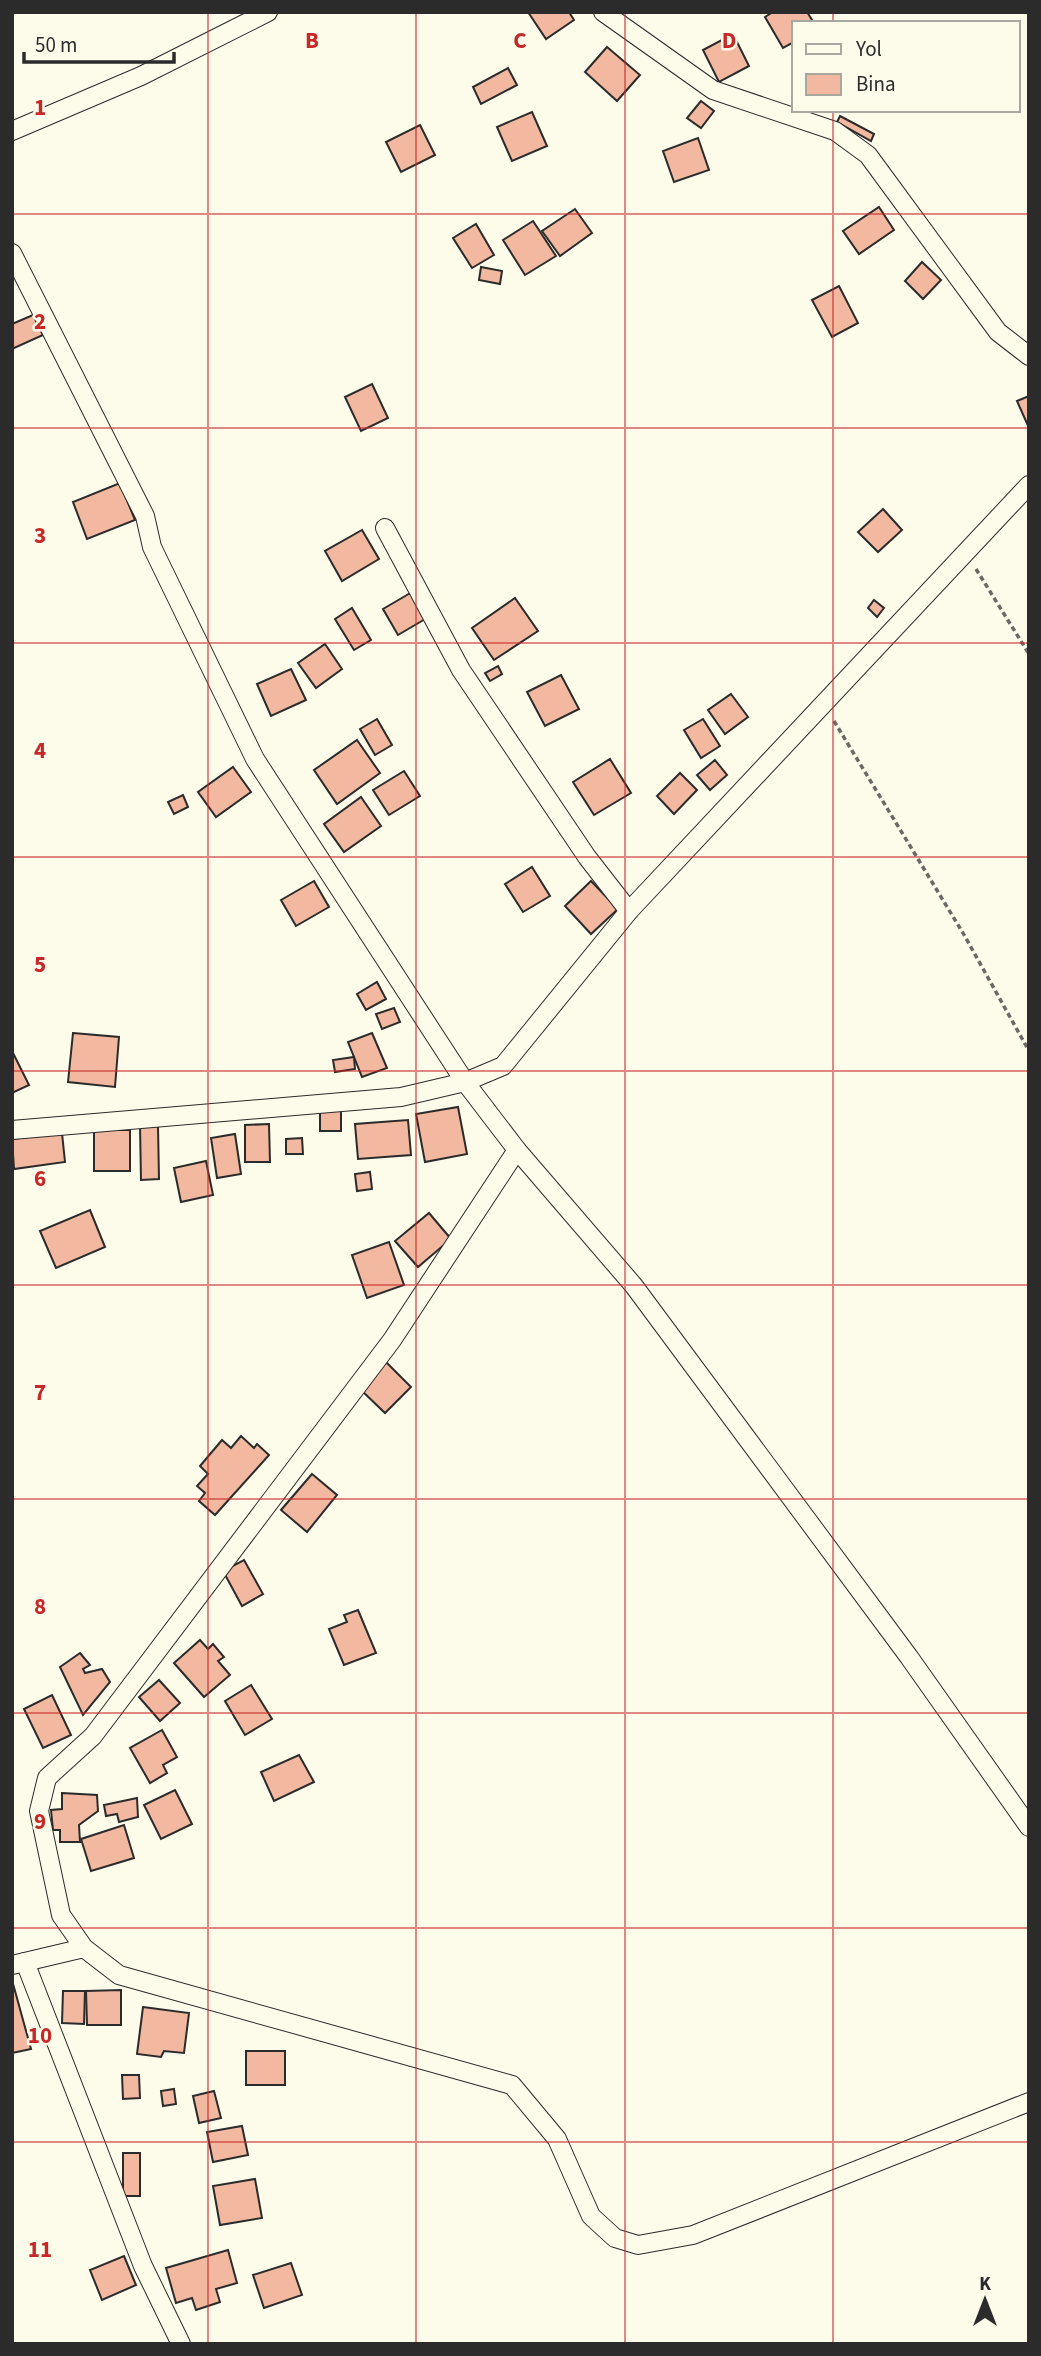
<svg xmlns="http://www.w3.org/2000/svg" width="1041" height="2356" viewBox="0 0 1041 2356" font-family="'Source Sans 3',sans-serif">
<rect width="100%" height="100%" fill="#fdfbea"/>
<!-- building -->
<g fill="#f2b8a0" stroke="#2b2b2b" stroke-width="2">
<polygon points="528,12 569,12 574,20 546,39"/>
<polygon points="773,12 807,12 814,23 794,23 794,42 783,48 765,17"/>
<polygon points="733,34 749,66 719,82 703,50"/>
<polygon points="607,47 640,75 617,101 585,72"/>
<polygon points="508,68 517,85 481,104 473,87"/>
<polygon points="701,101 714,111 701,128 687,118"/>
<polygon points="532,112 547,146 512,161 497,127"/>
<polygon points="840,116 874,134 871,141 837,122"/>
<polygon points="420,125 435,155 401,172 386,142"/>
<polygon points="698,138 709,170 674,182 663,151"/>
<polygon points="879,207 894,230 859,254 843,231"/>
<polygon points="575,209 592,233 560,256 542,231"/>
<polygon points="533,221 556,256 525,275 503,240"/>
<polygon points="476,224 494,255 472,268 453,238"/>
<polygon points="922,262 941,280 923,299 905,281"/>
<polygon points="481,267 502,271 500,284 479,280"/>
<polygon points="839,286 858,323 832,337 812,300"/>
<polygon points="33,315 43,335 12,349 12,324"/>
<polygon points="372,384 388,418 361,431 345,397"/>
<polygon points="1029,396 1029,428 1017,401"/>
<polygon points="120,483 135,520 87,539 73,502"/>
<polygon points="883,509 902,530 878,552 858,532"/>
<polygon points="362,530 379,559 342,581 325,551"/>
<polygon points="412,592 427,618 398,635 383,609"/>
<polygon points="515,598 538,631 494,660 472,628"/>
<polygon points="874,600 884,608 877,617 868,608"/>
<polygon points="352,608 371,640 354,650 335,619"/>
<polygon points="325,644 342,669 316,688 298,663"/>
<polygon points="498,666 502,674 490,681 485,673"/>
<polygon points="291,669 306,700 271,716 257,684"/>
<polygon points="561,675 579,709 545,726 527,692"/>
<polygon points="731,694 748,717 725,734 708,710"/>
<polygon points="377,719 392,745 375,755 360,729"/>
<polygon points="703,719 720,746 701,758 684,730"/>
<polygon points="357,740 380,773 337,804 314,770"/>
<polygon points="610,759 631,793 594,815 573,782"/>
<polygon points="715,760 727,775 710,790 697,775"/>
<polygon points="233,767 251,792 216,817 198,792"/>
<polygon points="404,771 420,796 389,815 373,790"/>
<polygon points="680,773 697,790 674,814 657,796"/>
<polygon points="183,795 188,807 174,814 168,802"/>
<polygon points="361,797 381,826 344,852 324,824"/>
<polygon points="532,867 550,896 523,912 505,884"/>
<polygon points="314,881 329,907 296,926 281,900"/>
<polygon points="591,881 618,909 591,934 565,906"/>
<polygon points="377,982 386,999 366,1010 357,994"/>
<polygon points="394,1008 400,1022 382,1029 376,1014"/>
<polygon points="73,1033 119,1037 115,1087 68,1082"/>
<polygon points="372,1033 387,1068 362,1077 348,1042"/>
<polygon points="12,1051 29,1085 12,1093"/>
<polygon points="354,1057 355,1069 335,1072 333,1060"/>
<polygon points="458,1107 467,1154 425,1162 416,1114"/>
<rect x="320" y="1111" width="21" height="20"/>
<polygon points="408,1120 411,1155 358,1159 355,1124"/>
<polygon points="269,1124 270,1162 245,1162 245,1125"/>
<polygon points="140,1126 158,1126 159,1179 141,1180"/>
<rect x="94" y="1130" width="36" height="41"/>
<polygon points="62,1133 65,1162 14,1169 12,1139"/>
<polygon points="235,1134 241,1174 217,1178 211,1138"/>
<polygon points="302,1138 303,1154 286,1154 286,1139"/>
<polygon points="206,1161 213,1195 181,1202 174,1168"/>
<polygon points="370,1172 372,1189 357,1191 355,1174"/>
<polygon points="90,1210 105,1247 56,1268 40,1231"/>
<polygon points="429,1213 451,1239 418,1267 395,1241"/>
<polygon points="389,1242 404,1285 367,1298 352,1255"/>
<polygon points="386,1362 411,1387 385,1413 360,1389"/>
<polygon points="241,1436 254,1448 257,1444 269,1455 215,1515 199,1501 205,1493 197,1486 208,1474 200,1466 222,1440 231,1448"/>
<polygon points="312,1474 337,1495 307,1532 281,1510"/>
<polygon points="244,1560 263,1594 242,1606 223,1571"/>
<polygon points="358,1610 376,1653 344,1665 329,1629 347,1622 344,1615"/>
<polygon points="200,1640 208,1649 213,1644 224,1657 218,1661 230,1675 204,1697 174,1663"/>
<polygon points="80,1653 90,1665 83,1669 85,1673 102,1669 110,1682 83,1715 60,1667"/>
<polygon points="159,1680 180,1703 160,1721 139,1697"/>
<polygon points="251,1685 272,1719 245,1735 225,1701"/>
<polygon points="52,1695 71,1735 43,1748 24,1709"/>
<polygon points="162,1730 177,1757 163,1765 167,1773 150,1783 130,1748"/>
<polygon points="299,1755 314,1782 274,1801 261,1772"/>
<polygon points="175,1790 192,1824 161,1839 144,1805"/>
<polygon points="62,1793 97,1795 98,1811 79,1825 80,1842 60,1842 60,1830 53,1830 51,1810 62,1809"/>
<polygon points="137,1798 138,1817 119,1822 117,1814 106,1816 104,1805"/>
<polygon points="124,1825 134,1858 91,1871 81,1839"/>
<polygon points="12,1980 31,2049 12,2053"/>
<polygon points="121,1990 121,2025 87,2025 86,1991"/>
<polygon points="63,1991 85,1991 84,2024 62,2023"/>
<polygon points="143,2007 189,2013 184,2053 164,2051 161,2057 137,2054"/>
<rect x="246" y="2051" width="39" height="34"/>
<polygon points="122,2075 139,2075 140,2098 123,2099"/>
<polygon points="174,2089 176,2104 163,2106 161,2091"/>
<polygon points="214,2091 221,2118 199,2123 193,2096"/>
<polygon points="242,2126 248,2155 213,2162 207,2132"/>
<rect x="123" y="2153" width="17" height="43"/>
<polygon points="255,2179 262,2218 220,2225 213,2186"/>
<polygon points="228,2250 237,2283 216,2289 220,2302 196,2310 192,2298 176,2303 166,2268"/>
<polygon points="124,2256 136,2285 102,2300 90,2270"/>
<polygon points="291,2263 302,2295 264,2308 253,2275"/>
</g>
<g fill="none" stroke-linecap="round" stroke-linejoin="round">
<!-- minor casing -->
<g stroke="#2b2b2b" stroke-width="20">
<g id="minor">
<polyline points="603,12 713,90 835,131 868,155 998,332 1029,356"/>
<polyline points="12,131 141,76 268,12"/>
<polyline points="12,253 145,516 152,547 255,759 465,1082 517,1150 634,1286 909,1657 1029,1827"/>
<polyline points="385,528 461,670 587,857 629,911"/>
<polyline points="12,1130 401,1097 465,1082 503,1066 629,911 1029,485"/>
<polyline points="517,1150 392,1340 93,1736 47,1778 39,1811 61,1915 84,1948 119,1975 512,2085 557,2139 591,2216 615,2238 638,2245 693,2235 1029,2102"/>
<polyline points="25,1962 143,2266 181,2344"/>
<polyline points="12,1965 84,1948"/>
</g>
</g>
<!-- path -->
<g stroke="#6a6964" stroke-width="3.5" stroke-dasharray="5 3.5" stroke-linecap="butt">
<polyline points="976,569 1029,654"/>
<polyline points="834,721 963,933 1029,1051"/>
</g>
<!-- minor -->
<use href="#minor" stroke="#fdfbea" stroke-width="18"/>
</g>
<!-- grid -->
<path fill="none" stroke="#c62828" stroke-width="2" stroke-opacity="0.55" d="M208 12V2344M416 12V2344M625 12V2344M833 12V23M833 110V2344M12 214H1029M12 428H1029M12 643H1029M12 857H1029M12 1071H1029M12 1285H1029M12 1499H1029M12 1713H1029M12 1928H1029M12 2142H1029"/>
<g font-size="23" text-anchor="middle" font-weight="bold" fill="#c62828" stroke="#fdfbea" stroke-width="5" stroke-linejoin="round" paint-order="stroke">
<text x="312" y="48">B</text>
<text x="520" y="48">C</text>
<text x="729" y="48">D</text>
<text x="40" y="115">1</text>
<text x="40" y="329">2</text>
<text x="40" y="543">3</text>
<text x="40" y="758">4</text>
<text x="40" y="972">5</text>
<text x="40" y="1186">6</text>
<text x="40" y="1400">7</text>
<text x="40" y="1614">8</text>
<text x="40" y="1829">9</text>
<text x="40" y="2043">10</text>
<text x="40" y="2257">11</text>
</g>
<!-- border -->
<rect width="1041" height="2356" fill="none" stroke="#2b2b2b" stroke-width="28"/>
<!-- legend -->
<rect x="792" y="21" width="228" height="91" fill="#fdfbea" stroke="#a9a89e" stroke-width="2"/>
<rect x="806" y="44" width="35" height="10" fill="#fdfbea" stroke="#a9a89e" stroke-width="2"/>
<text x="856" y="56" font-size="21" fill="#2b2b2b">Yol</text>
<rect x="806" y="74" width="35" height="21" fill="#f2b8a0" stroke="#a9a89e" stroke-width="2"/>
<text x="856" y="91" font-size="21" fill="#2b2b2b">Bina</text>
<!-- north arrow -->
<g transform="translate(985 2300)" stroke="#fdfbea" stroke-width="5" paint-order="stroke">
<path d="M0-5L12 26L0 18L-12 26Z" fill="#2b2b2b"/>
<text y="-10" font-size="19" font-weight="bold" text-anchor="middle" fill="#2b2b2b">K</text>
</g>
<!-- scale -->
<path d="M24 52v10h150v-10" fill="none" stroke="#2b2b2b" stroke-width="3.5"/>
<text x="35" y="52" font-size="21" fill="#2b2b2b" stroke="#fdfbea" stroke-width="5" paint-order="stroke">50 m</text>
</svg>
